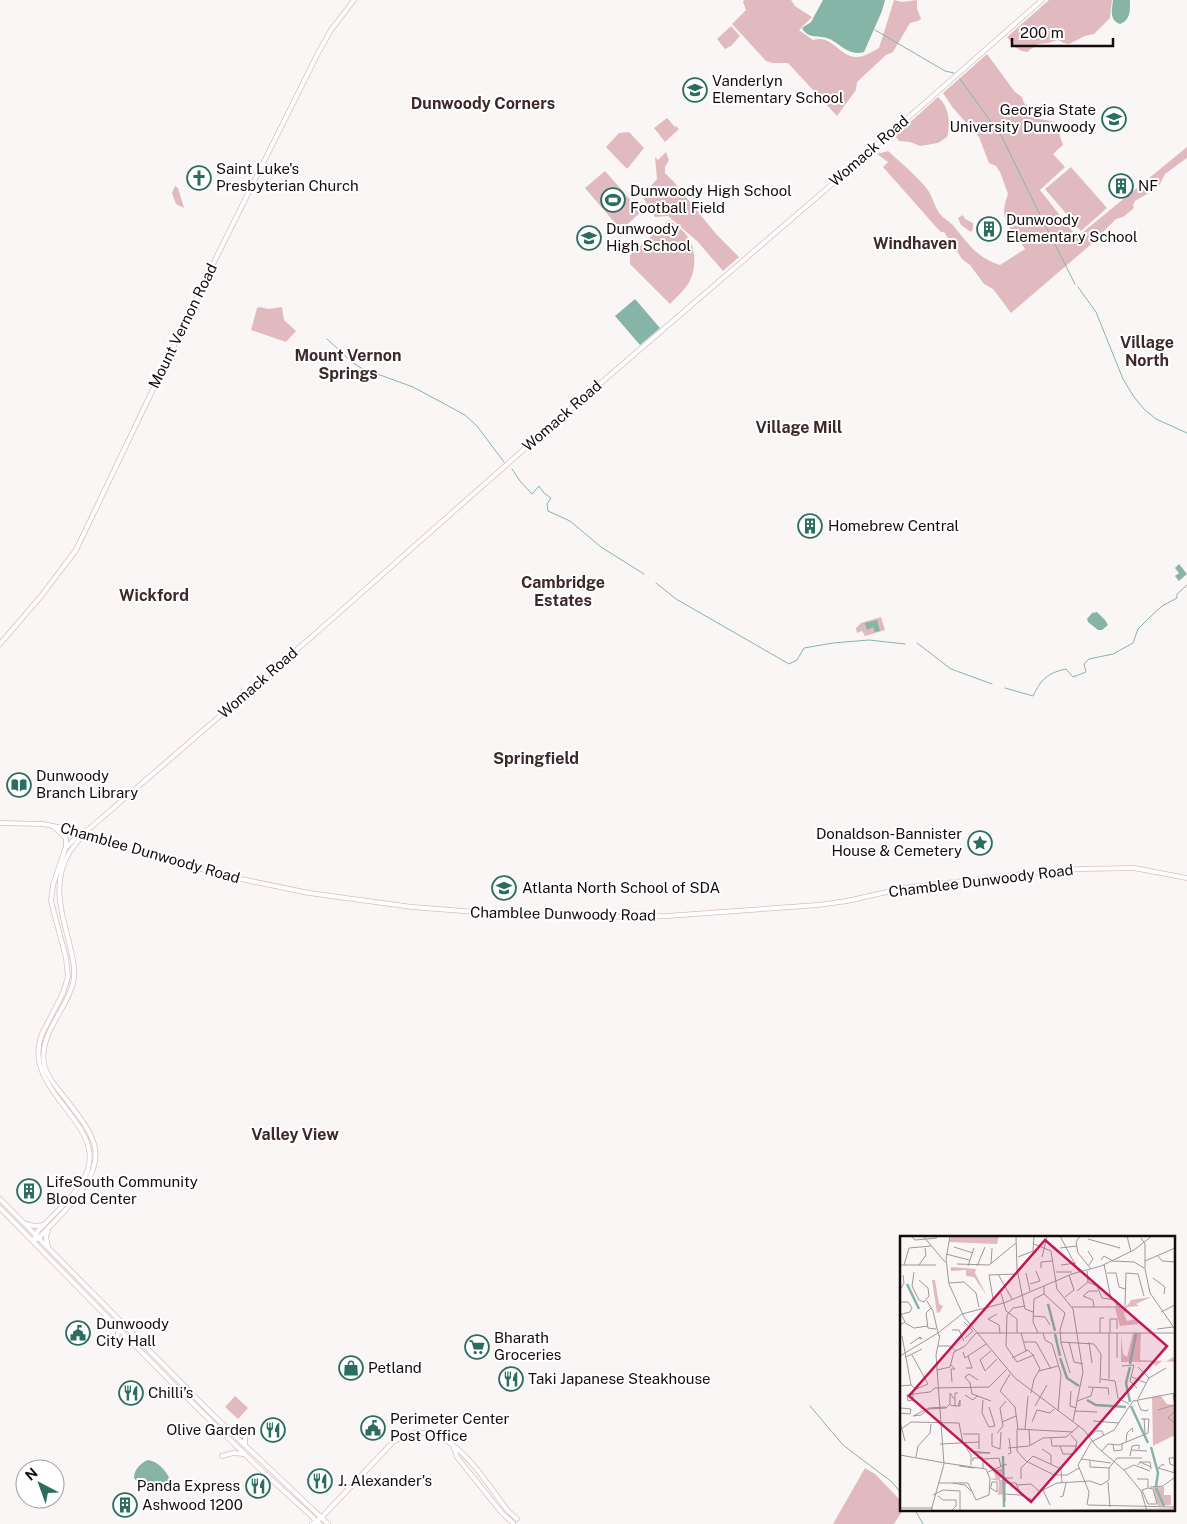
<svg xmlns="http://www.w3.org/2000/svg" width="1187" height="1524" viewBox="0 0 1187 1524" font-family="'Public Sans',sans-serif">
<rect width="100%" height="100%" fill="#fbf6f6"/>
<!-- green -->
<g fill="#e1babf">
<path d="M744 0H791L795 6 812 17 799 30 813 40C832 34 840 57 856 57 864 57 872 52 879 48L894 0 902 2 917 0V8L921 19 918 21 910 23 893 52 886 55 857 82 856 90 837 116 788 63H773L766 61 732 24 746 10 743 2Z"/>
<path d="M1049 0H1112L1110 18 1094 34 1085 36 1069 44 1064 43 1058 40 1048 43 1038 44 1027 52C1018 52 1012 44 1007 37Z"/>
<polygon points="731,26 740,36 731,46 725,49 717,39"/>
<path d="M987 54 1015 92 1022 97 1024 103 1029 107 1031 117 1055 122 1063 145 1053 154 1065 167 1040 190 1077 237 1187 147V158L1165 174 1160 184 1152 191 1135 201 1133 205 1134 208 1123 217 1116 219 1088 247 1011 313 993 289 984 284 970 265 962 259 944 232H941L937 228 883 167 888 162 877 154 888 151C899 161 918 177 927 189 933 197 934 205 939 213 943 219 952 222 956 229 970 246 978 258 1000 265L1025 249C1011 226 997 223 1008 194L1000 172 996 166 989 163 979 137 953 108 943 93Z"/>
<path d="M938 97C949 106 951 124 947 137L938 143 920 146 910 142 899 141 896 137 897 134Z"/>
<polygon points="667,118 675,127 676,126 679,129 665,142 654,128"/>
<polygon points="629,132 644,148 628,168 626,168 606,147 619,133"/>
<polygon points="666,152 669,160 665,167 665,173 673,181 716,234 739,257 723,271 697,241 668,216 655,217 642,196 657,179 655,157 658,160"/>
<polygon points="1071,167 1107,208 1081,231 1045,189"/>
<polygon points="605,171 641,212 621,230 585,188"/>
<polygon points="175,186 178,188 184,208 176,204 172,193"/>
<polygon points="963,215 965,219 973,223 973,229 971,232 961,225 958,218"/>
<path d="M669 220C676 225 685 231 689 239 697 253 696 274 686 287 681 293 675 299 670 304L630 264V255Z"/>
<polygon points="260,307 268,309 282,307 284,320 296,331 286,342 251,330 257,308"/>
<polygon points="881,617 885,630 865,636 862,631 857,633 856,628 861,623"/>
<polygon points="235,1396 248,1408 238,1419 225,1407"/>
<polygon points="865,1468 875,1474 901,1501 901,1510 903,1510 894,1524 833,1524"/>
</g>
<!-- water -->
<g fill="#86b5a8">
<path d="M823 0H885L882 11 864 52C848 57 841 43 827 38 817 35 808 39 802 28L811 22Z"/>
<path d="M1113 0H1130C1130 10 1131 20 1120 24 1109 20 1112 10 1113 0Z"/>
<polygon points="635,299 660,328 640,345 615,316"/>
<polygon points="1179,564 1187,574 1179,581 1175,576 1179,573 1175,568"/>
<polygon points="1097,612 1105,620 1108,625 1102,630 1098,630 1088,622 1087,619 1092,613"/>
<polygon points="877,620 880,631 875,632 873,627 867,630 865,623"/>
<path d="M148 1460C159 1462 165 1470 170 1479 168 1483 166 1485 163 1488 151 1500 142 1488 134 1478 134 1470 140 1463 148 1460Z"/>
</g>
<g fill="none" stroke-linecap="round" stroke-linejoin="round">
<!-- stream -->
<g stroke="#86b5a8" stroke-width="1">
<polyline points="875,30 945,71 954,73"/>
<polyline points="960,79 1002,137 1039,213 1075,284"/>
<polyline points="1078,287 1096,312 1123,379 1134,397 1144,409 1156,419 1187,433"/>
<polyline points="327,339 352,362 361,368 413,387 465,415 477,426 504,462"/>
<polyline points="512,469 520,481 532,494 539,486 544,493 551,498 547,504 548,511 570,521 601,547 644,574"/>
<polyline points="656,583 676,599 789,664 797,660 804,648 833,643 869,640 905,644"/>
<polyline points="917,643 951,669 992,684"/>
<path d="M1005 688 1033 696C1041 679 1048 673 1066 669L1073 677 1086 672 1084 664 1089 659 1113 654 1133 643 1138 629 1148 619 1162 606 1177 598V594L1187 585"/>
<polyline points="810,1406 843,1445 892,1482 901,1493"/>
<polyline points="915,1510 923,1524"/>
</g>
<!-- secondary casing -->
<g stroke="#d9bec1" stroke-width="5.5">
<g id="secondary">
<polyline points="0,644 42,595 76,550 215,260 317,55 331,30 354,0"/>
<polyline points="0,823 43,824 77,831 173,862 241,879 309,893 412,907 502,914 595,917 667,916 818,905 847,901 904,888 1040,872 1080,869 1134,868 1187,878"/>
<polyline points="54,827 66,838 66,847"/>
<polyline points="0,1199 212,1414 328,1524"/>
<polyline points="0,1208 175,1386 261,1470 320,1524"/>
<polyline points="27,1224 34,1226 44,1225"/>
<polyline points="48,1230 46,1237 48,1247"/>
<path d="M33 1241 38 1231C52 1216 80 1191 87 1172 106 1121 20 1091 42 1034L63 993 68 977 66 958 51 901 53 885 65 849 76 837 89 829 316 633 531 443 852 167 1042 0"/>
<path d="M33 1241 39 1238C59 1215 105 1178 94 1144 89 1128 78 1115 68 1102 60 1091 47 1078 44 1064 39 1033 66 1011 73 983 76 969 72 956 69 942 61 912 52 882 69 853 73 847 78 841 83 835"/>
<polyline points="117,1342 118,1328"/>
<polyline points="245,1432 245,1445"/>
<polyline points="454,1448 457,1457 502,1513 513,1523"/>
<polyline points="222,1456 233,1453 244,1454"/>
<path d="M312 1524 321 1518 393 1442C444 1407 482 1478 508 1511L517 1519"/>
</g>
</g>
<!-- secondary -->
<use href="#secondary" stroke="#fff" stroke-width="4"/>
</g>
<!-- icons -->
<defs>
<g id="school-ring" transform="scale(1.25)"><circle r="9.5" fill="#fff" stroke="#2b6d5e" stroke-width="1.5"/><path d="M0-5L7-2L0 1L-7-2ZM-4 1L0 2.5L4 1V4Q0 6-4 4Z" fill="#2b6d5e"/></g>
<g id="university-ring" transform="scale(1.25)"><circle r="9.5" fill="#fff" stroke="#2b6d5e" stroke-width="1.5"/><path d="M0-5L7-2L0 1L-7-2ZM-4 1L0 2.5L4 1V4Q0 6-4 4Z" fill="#2b6d5e"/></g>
<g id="church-ring" transform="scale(1.25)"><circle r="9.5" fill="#fff" stroke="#2b6d5e" stroke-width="1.5"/><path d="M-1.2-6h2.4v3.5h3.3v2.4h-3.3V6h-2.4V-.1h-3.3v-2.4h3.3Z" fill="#2b6d5e"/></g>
<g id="building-ring" transform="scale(1.25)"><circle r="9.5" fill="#fff" stroke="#2b6d5e" stroke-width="1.5"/><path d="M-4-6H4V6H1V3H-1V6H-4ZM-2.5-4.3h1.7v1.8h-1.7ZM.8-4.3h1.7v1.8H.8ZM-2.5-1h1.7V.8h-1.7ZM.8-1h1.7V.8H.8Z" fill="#2b6d5e"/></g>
<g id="stadium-ring" transform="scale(1.25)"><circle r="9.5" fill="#fff" stroke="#2b6d5e" stroke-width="1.5"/><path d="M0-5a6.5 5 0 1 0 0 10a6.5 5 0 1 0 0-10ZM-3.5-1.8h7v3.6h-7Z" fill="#2b6d5e"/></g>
<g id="library-ring" transform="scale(1.25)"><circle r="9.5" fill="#fff" stroke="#2b6d5e" stroke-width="1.5"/><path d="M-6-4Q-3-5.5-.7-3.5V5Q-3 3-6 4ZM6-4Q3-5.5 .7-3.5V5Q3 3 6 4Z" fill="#2b6d5e"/></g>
<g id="sight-ring" transform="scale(1.25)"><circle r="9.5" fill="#fff" stroke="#2b6d5e" stroke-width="1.5"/><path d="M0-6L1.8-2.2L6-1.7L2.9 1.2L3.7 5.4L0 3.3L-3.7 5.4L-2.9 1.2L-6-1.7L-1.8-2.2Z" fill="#2b6d5e"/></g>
<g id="civic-ring" transform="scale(1.25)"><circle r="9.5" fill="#fff" stroke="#2b6d5e" stroke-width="1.5"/><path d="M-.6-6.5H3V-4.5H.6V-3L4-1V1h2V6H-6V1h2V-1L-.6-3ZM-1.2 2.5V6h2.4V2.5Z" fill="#2b6d5e"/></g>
<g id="supermarket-ring" transform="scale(1.25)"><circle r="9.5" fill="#fff" stroke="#2b6d5e" stroke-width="1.5"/><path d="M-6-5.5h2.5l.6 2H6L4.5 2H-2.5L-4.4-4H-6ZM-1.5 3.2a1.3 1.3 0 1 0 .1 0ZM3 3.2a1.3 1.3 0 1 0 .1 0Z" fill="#2b6d5e"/></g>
<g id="shop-ring" transform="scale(1.25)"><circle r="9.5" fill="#fff" stroke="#2b6d5e" stroke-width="1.5"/><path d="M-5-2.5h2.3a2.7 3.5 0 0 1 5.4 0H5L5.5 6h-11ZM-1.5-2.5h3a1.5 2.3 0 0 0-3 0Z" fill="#2b6d5e"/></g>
<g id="restaurant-ring" transform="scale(1.25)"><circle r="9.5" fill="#fff" stroke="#2b6d5e" stroke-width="1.5"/><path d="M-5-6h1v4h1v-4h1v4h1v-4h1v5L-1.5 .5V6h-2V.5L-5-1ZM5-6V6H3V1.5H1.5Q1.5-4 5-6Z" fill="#2b6d5e"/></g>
</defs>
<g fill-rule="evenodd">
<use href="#school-ring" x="695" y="90"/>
<use href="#university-ring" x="1114" y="119"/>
<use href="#church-ring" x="199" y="178"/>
<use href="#building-ring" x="1121" y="186"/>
<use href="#stadium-ring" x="613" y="200"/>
<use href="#building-ring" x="989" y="229"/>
<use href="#school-ring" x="589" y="238"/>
<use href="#building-ring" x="810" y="526"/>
<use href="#library-ring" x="19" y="785"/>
<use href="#sight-ring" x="980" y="843"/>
<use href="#school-ring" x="504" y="888"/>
<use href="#building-ring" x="29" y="1191"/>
<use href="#civic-ring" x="78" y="1333"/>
<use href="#supermarket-ring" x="477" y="1347"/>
<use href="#shop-ring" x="351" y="1368"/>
<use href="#restaurant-ring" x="511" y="1379"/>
<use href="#restaurant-ring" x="131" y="1393"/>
<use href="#civic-ring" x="373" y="1428"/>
<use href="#restaurant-ring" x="273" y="1430"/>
<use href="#restaurant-ring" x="320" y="1481"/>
<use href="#restaurant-ring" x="258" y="1486"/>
<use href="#building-ring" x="125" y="1505"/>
</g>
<g text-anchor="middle" stroke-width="4" stroke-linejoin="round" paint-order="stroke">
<!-- poi labels -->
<g font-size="15" fill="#140b0d" stroke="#fff" text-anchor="start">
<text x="712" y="86">Vanderlyn<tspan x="712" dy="17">Elementary School</tspan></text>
<text x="1096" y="115" text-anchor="end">Georgia State<tspan x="1096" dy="17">University Dunwoody</tspan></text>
<text x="216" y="174">Saint Luke's<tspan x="216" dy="17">Presbyterian Church</tspan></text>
<text x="1138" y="191">NF</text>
<text x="630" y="196">Dunwoody High School<tspan x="630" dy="17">Football Field</tspan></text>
<text x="1006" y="225">Dunwoody<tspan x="1006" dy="17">Elementary School</tspan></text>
<text x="606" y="234">Dunwoody<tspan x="606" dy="17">High School</tspan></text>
<text x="828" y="531">Homebrew Central</text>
<text x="36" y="781">Dunwoody<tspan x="36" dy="17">Branch Library</tspan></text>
<text x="962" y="839" text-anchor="end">Donaldson-Bannister<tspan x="962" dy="17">House &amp; Cemetery</tspan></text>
<text x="522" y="893">Atlanta North School of SDA</text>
<text x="46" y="1187">LifeSouth Community<tspan x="46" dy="17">Blood Center</tspan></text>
<text x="96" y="1329">Dunwoody<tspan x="96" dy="17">City Hall</tspan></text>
<text x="494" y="1343">Bharath<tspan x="494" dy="17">Groceries</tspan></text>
<text x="368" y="1373">Petland</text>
<text x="528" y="1384">Taki Japanese Steakhouse</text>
<text x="148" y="1398">Chilli’s</text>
<text x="390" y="1424">Perimeter Center<tspan x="390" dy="17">Post Office</tspan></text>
<text x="256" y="1435" text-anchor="end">Olive Garden</text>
<text x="338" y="1486">J. Alexander's</text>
<text x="240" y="1491" text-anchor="end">Panda Express</text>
<text x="142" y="1510">Ashwood 1200</text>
</g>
<!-- street labels -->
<g font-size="15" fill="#140b0d" stroke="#fff">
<text transform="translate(869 151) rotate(-41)" y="5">Womack Road</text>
<text transform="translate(183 326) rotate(-64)" y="5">Mount Vernon Road</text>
<text transform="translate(562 416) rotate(-41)" y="5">Womack Road</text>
<text transform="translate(258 683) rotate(-41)" y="5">Womack Road</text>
<text transform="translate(150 853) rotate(16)" y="5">Chamblee Dunwoody Road</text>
<text transform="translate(981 881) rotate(-7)" y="5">Chamblee Dunwoody Road</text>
<text transform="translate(563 914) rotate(1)" y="5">Chamblee Dunwoody Road</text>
</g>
<!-- neighbourhood labels -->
<g font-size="16" font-weight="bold" fill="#3d282b" stroke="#fff">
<text x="483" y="109">Dunwoody Corners</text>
<text x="915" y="249">Windhaven</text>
<text x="1147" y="348">Village<tspan x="1147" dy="18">North</tspan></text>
<text x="348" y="361">Mount Vernon<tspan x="348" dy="18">Springs</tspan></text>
<text x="799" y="433">Village Mill</text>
<text x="563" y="588">Cambridge<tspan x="563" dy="18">Estates</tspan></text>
<text x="154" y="601">Wickford</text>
<text x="536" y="764">Springfield</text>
<text x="295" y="1140">Valley View</text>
</g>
</g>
<!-- overview -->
<g transform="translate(900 1236)">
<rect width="275" height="275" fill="#fbf6f6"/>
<path d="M51 0H99L97 8 49 6ZM51 31 76 33 75 37 87 60 74 41 66 40V34L51 35ZM32 44H35L39 68 43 70 40 76 37 77ZM251 61 236 68 239 70 227 71 224 78 227 85 237 83 238 88 220 90 215 72 228 69 231 64ZM233 97H241L240 124 267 125 273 121 275 126 262 125 256 130 252 126H221V98L223 118 227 121ZM274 157 275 199 253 210 252 161 261 160 267 168 274 169ZM103 232 100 244H105L104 258 98 259 99 245 90 243 96 242 93 235ZM253 251H264V259H271V269L258 270Z" fill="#e1babf"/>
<path fill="none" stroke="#86b5a8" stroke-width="2.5" d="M7 48 19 73M148 68 155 95M155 98 160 120M160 122 167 142 179 150M230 128 236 98M230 131 226 147 230 166M187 164 196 169 226 171M231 170 248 207M251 211 258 237 256 250M103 220 104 271M256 252 264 270"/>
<path fill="none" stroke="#9f9899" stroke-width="1" d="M11 0 15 4 37 2M23 0 45 26M50 0 46 23 49 48 64 81 115 142 184 194 197 211 224 234 241 255 247 275M116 0 117 33 125 73 133 76M160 0 179 36M180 0 176 6 178 17 191 33M227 0 231 16M241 2 245 8V33L250 57 275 93M188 3 220 12M134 8 151 15 157 53 173 73 183 136 173 185M54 11 73 17M160 12 177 10M188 15 193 23 189 29M46 18 69 24M258 20 262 25 275 26M118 21 133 15 134 0M142 21 147 0M201 24 204 20 213 25M212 25 234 26 244 32M245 25 275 12M57 28 89 29 116 7M91 28 92 12M204 28 211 63M0 29H36M4 29 9 12 31 10M19 29 26 19 25 12M161 29 176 27M68 30 74 12M77 30 85 11M141 32V26L152 25M14 36 12 50 19 64 24 66 29 60 28 52 19 44M156 36H172M126 37 130 55M207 37H216L219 51 225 53M98 38 112 63M253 42 265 51 264 58M188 46 197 50 202 62 216 64 217 71M49 47 64 46 76 57 79 71M130 48 140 45 136 35M144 50V58L165 77 160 94 161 107 170 137M0 54 4 47 3 39M177 55 188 46 187 35M101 57 106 75 117 83V97M165 61 174 54 169 39M93 63 89 39 117 38M0 66H8L12 72 10 76 2 78M225 69 226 37 238 38 244 60M125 70 113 72 107 79 106 110 117 126 134 119M172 71H220M194 71 193 64 183 60 189 55H198M31 72 26 77 28 92 36 93M0 76 5 86 0 89M261 76 275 69M97 78 88 83 99 89 100 97M133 80 145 81 150 89M64 86 73 95 65 102M5 87 14 92 28 90M257 93 273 91M52 94H59L64 105M121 97 126 115M138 97 133 86 134 63 144 58M143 97 145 104 152 108 161 138 158 175M200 97V82H204M209 97V143M210 97V83H217V93M2 100 11 149M39 100 38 97 62 78 104 67 172 38 201 30 234 14 252 0M123 106H136L151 133M161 106 194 108 201 118 200 147M169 106 174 126 183 128M189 106 192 127M10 108 20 101 22 103 19 102M38 110H50L56 115M91 115 80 124 85 135 97 123M63 116 65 122 86 108M0 120 38 97 33 75 27 65M6 121 22 113M112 122 128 114 133 119 140 133 134 143 131 157M217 122V97M51 129 55 133H51L52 146M222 130 234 129 230 145 237 152M238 131 249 142M66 132H72L68 120M37 134 50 131 54 116 65 110 76 97H275M139 135 158 130M110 138 100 155 115 171 118 193M232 141 246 147M201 143 215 145 218 162 229 168M78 144 69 138 65 141 70 147 72 158 91 165M0 150 11 149 16 153 28 148 12 119M188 151 208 152 209 159M171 155 170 170 176 172M273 157 275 172M13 158V164L8 165 7 159 13 158 30 156 35 152 89 151 106 134M65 159 73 164 78 159M238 163 249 142 266 132M83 164 82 177 89 191 95 190 89 171M237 164 241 174 247 175 248 173M177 165 191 160 193 152M50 169 55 170H60V164L58 170M55 170V157H58M135 170 147 149M46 171 29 172 13 180 21 179 29 173 46 172 49 169 50 167V157L54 163M258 174 274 169M0 175 1 172 11 173 10 178 0 177M175 175 197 176M275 175 268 182 275 187M244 182 245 198M193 185 219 187M0 186 5 205M102 186 116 180M132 186 137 174 150 177 154 173M125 193 128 160M129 193 130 209M0 194 11 186 59 187 63 207 71 219V229M173 196 117 193V215L126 225 154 239H167L179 232M92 197V210L100 213 101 196M97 197 103 190 100 172 106 165M63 198H79V213M189 201 196 195H202L204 200M151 202 152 210H177M226 206 227 197 232 192 233 196M40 208 79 206M213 208 214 215 222 214V207M160 210 163 218H174L177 206 171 199M108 212 129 210 143 202 166 201 179 190M142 213 151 219V228M232 214 247 215M70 215 90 217H75M202 215 208 208 219 209 248 197 249 183H241M108 218 111 217 109 202M0 219 45 227M230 220 232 210 239 209V213M16 221 18 210 30 197 31 188M84 223 99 222 101 231M181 223 211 227M73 225V222H83V232M190 225V231L210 232M240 226H250L251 233M238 229 240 226 251 231M59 230 75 232M264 230 263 228 258 232 275 237M224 234 234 229 250 235M88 236 107 228M274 236 275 230 270 228 269 222H275M121 243V232L133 220 161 233 162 247M237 243H248V252L253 253 257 268H248L242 254 248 252M208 246 210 271M38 247H68L76 264 89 259 90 243 86 233 45 227M53 247 65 249 71 255M104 247H116L120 258M117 249 131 248 140 256M89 251 97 256V246H92L91 251M250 251 263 250 275 241M143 254 150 269M104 258 120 259 133 264 141 255 157 247 190 245 201 249 209 244V232L217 222H242M33 259 43 254 60 255V275M38 260 43 264H56V270L51 275M160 261 163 260 166 247M105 266V242H113M187 269 189 256 178 229 191 206 214 194 233 165 275 157M188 269 275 271M0 272H33M31 275 44 228 36 119 40 99M88 275 275 273"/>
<path fill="#c2185b" fill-opacity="0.15" stroke="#c2185b" stroke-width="2.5" d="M145 4 267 110 131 266 9 160Z"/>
<rect width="275" height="275" fill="none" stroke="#140b0d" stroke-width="2.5"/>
</g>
<!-- north arrow -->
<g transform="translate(40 1484) rotate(319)"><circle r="24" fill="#ffffff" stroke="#a19d9e"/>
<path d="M0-4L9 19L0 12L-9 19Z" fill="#2b6d5e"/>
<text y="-8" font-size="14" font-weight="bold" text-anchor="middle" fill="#140b0d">N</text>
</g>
<!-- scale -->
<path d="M1012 38v8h101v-8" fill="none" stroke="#140b0d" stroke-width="2.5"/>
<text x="1020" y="38" font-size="15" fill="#140b0d" stroke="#ffffff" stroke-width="4" paint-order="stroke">200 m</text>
</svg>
